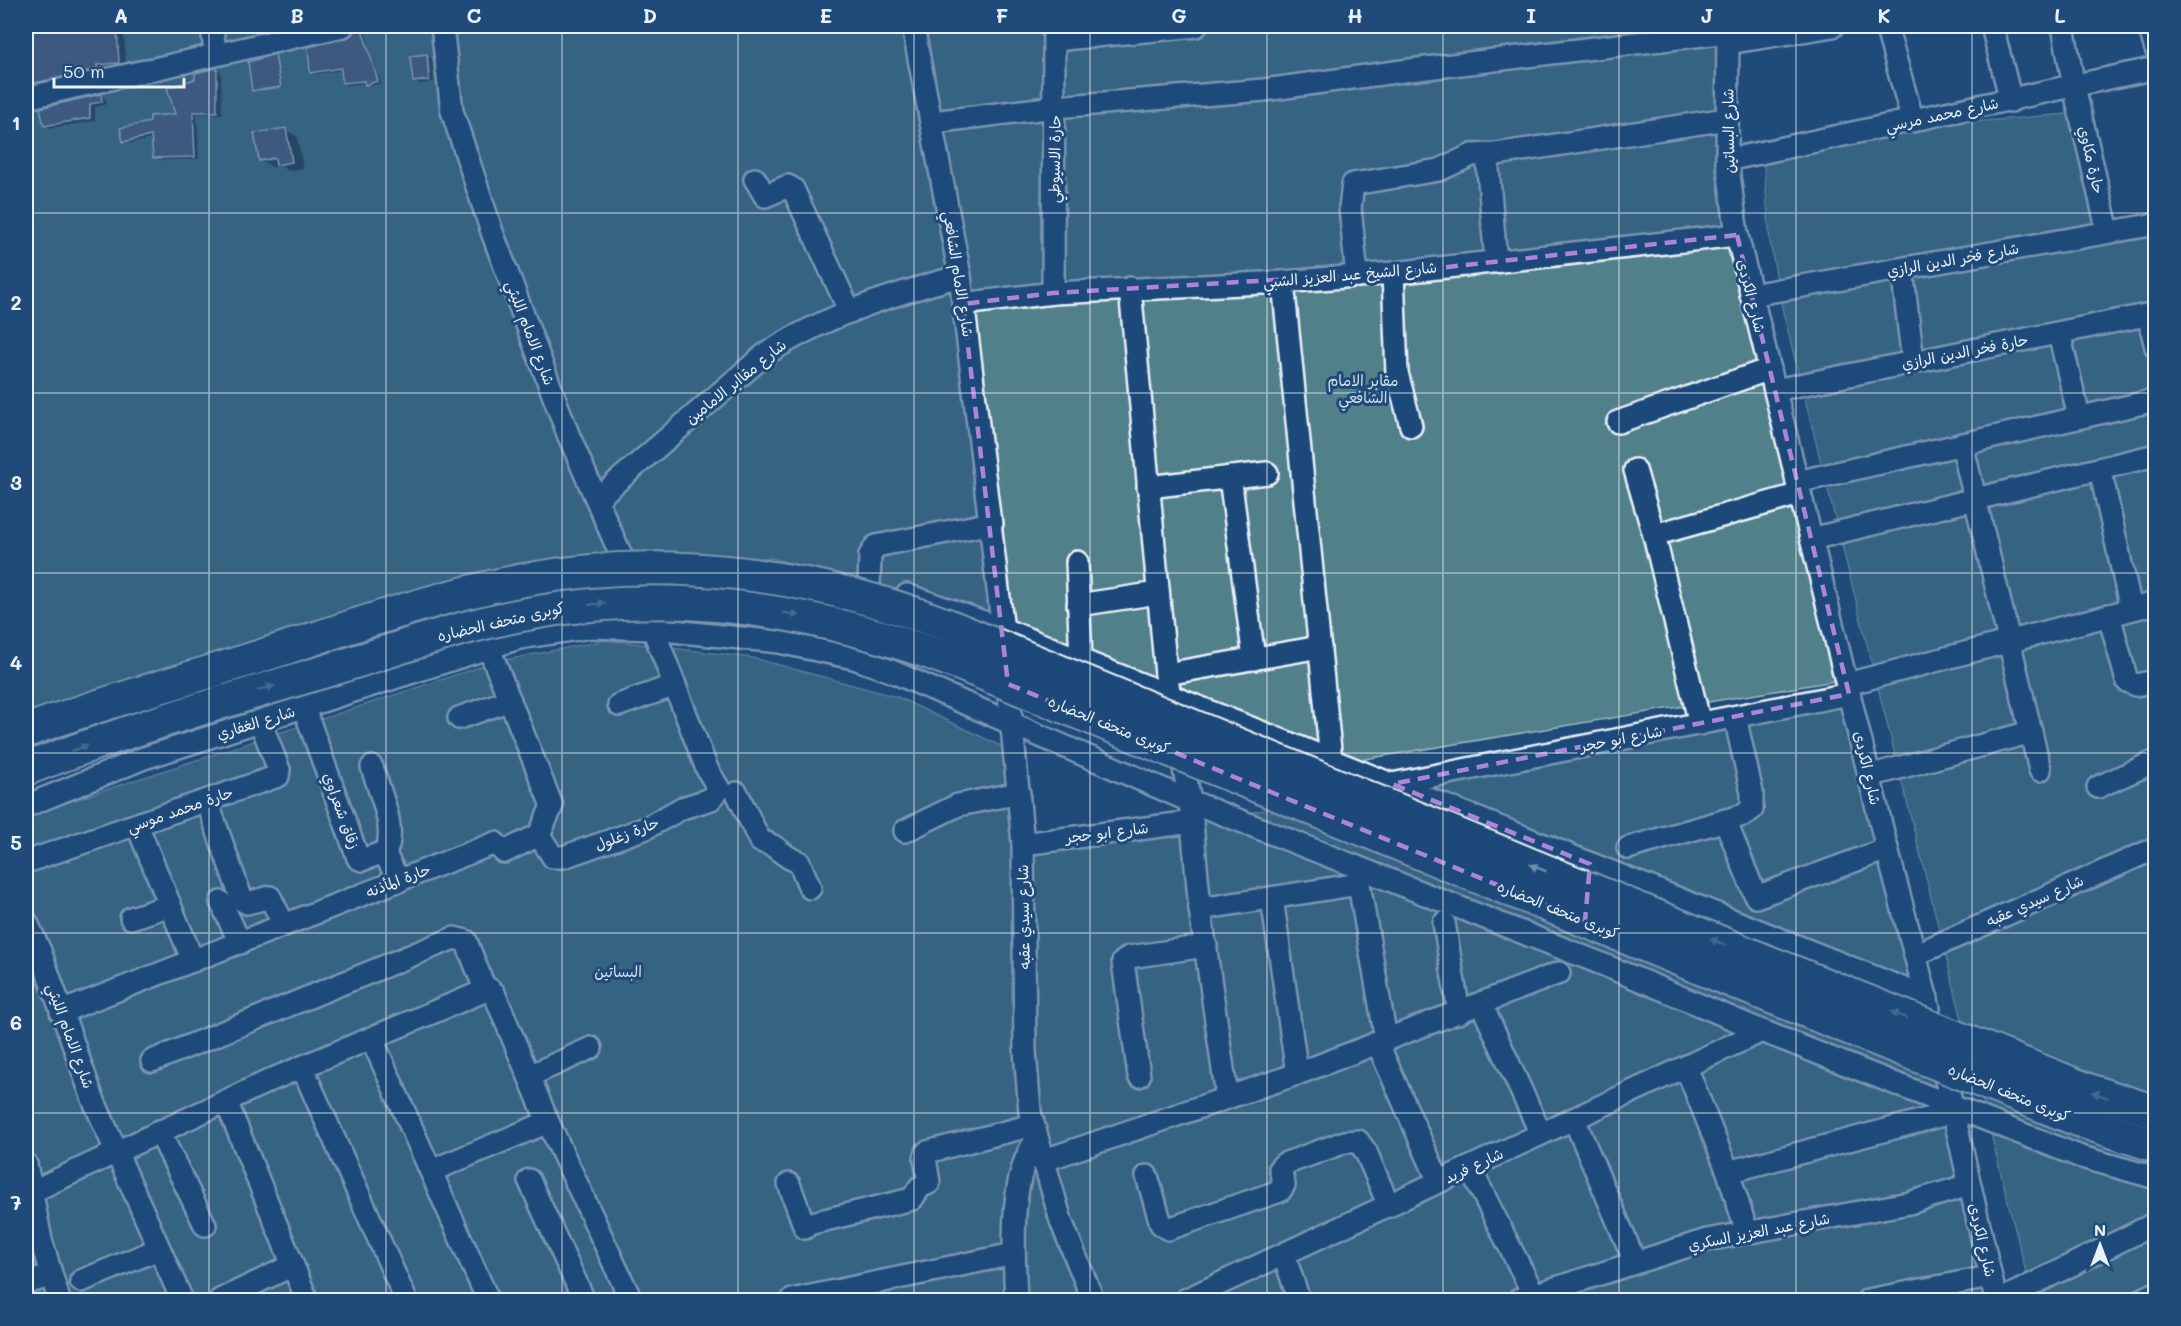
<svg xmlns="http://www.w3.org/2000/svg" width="2181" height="1326" viewBox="0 0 2181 1326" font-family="Mali,'Playpen Sans Arabic',sans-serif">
<rect width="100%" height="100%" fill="#1f4a7a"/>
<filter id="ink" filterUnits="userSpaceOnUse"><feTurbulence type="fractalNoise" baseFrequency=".0167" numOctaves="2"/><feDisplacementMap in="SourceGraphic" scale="12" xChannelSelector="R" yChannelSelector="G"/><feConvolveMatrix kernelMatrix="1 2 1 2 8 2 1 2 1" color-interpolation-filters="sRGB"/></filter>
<g filter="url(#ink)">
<!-- green -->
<g fill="#51808a" stroke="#9cb8c1" stroke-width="1.5">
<polygon points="26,26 319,26 26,90"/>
<polygon points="372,26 1726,26 1725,170 1841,680 1323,766 883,590 772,558 648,559 26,717 26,110"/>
<polygon points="2091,112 2113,232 2155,227 2155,1300 2033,1300 1783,312 1770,241 1762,140"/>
<polygon points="607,640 753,658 897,697 1003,747 1018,855 1849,703 1990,1300 26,1300 26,816 495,662"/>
</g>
<!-- shadow -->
<g fill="#0007" fill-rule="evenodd">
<polygon points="26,26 141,26 141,31 124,33 126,67 104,68 104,73 32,89 26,86"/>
<polygon points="356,26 364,26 369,49 381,83 370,86 366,83 347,85 344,83 343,70 315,74 312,72 352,37"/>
<polygon points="275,56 282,87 256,92 254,90"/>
<polygon points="427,56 432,59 434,82 431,83 429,57 426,57 428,83 420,84 414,81 412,57"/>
<polygon points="216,69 221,72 222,114 197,114 199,159 159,160 154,157 153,139 129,143 124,141 177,116 196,80"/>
<polygon points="101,96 106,99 107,104 95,107 95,121 51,128 45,125"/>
<path d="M286 130 297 136 303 168 289 171 280 166 272 167 260 160ZM268 158H282L268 161Z"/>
</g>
<!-- building -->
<g fill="#646c88" stroke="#e8f1f8" stroke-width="1.5">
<polygon points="55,26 117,26 119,63 97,65 97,69 26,85 26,30"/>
<polygon points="362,29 378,81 365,85 364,81 342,83 341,68 310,73 308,47 346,38 355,30"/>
<polygon points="275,54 281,87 252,91 248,62"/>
<polygon points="427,54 429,80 413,82 410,56"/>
<polygon points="217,68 217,112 193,112 195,157 153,158 151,136 123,142 120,128 150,122 150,116 175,114 167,88 195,79 195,73"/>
<polygon points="101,94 102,102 90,104 90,118 44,126 40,108"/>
<polygon points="286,128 292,162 276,165 275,158 259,161 254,133"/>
</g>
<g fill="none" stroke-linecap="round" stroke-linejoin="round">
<!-- minor casing -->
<g stroke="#e8f1f8" stroke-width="26">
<g id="minor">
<polyline points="212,26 215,53"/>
<polyline points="442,26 452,111 492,232 568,434 653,629 707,769 719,789 711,799 682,808 646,828 563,857 553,857 539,835"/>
<polyline points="913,26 960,276 1004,639"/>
<polyline points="1728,26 1727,160 1737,235 1887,849 1929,1008"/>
<polyline points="1886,26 1913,121"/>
<polyline points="1992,26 2011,101"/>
<polyline points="2063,26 2074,87 2108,232"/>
<polyline points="2149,26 2156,49"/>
<polyline points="1054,40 1196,26"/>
<polyline points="1728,43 1833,26"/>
<polyline points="26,98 343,26"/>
<polyline points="933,122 1055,107 1264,90 1410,70 1728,32"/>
<polyline points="1727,160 2156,68"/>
<polyline points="755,179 765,196 788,186 793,189 850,312"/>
<polyline points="1496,262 1488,168 1489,160 1496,154 1727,119"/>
<polyline points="1902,269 1913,362"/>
<polyline points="1393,273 1397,373 1411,426"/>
<polyline points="1357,276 1350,208 1353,184 1439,170 1472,155 1496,154"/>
<polyline points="1283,282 1331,760"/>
<polyline points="1130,288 1166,674 1172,707"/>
<polyline points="1053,293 1054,26"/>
<polyline points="1751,295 2156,224"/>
<polyline points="963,304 1053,293 1283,282 1393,273 1737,235"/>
<polyline points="2148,315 2156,347"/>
<polyline points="2059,333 2079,417"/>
<polyline points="1775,390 2156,313"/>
<polyline points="1618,422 1770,369"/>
<polyline points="1962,444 2040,770"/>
<polyline points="2100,469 2131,609"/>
<polyline points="1635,470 1654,535 1700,724"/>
<polyline points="1230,477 1254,659"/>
<polyline points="1797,482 2156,400"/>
<polyline points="1148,487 1267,473"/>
<path d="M598 498 763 356C823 316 891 295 960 276"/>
<polyline points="1654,535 1800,494"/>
<polyline points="1811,539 2156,455"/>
<polyline points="1077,562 1081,660"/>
<polyline points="869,585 870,555 876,546 992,523"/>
<polyline points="907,595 1003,629 1927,998"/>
<polyline points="1078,605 1158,593"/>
<polyline points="2109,615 2127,681 2136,685 2156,681"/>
<polyline points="1007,674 1023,844 1025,1051 1030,1112 1061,1221 1093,1300"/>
<polyline points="1166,674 1320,647"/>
<polyline points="1847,684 2156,603"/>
<polyline points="619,705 675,685"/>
<polyline points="304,708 358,858 362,860 384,852 399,881"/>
<polyline points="459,718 510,700"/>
<polyline points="1180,747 1190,801 1200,909 1227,1097"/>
<path d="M372 767C379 792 398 829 385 853"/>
<polyline points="1869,776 2031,732"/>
<polyline points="1392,784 1849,694"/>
<polyline points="2098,787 2156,761"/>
<path d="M737 793 760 841C781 846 780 856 799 862L810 888"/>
<polyline points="207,801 242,900 247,903 270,897 284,925"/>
<polyline points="26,806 144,758 519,638 591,627 653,629 779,642 854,658 891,671 1190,801 1597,962 1762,1031 2081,1157 2156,1178"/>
<polyline points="1725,820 1756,897 1887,849"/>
<polyline points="137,825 193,961"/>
<polyline points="905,831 958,805 1019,793"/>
<polyline points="1023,844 1192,822"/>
<polyline points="1628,848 1744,815 1752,809 1752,793 1735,717"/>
<polyline points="26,862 278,776 279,770 260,721"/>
<polyline points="1272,898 1297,1074"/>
<polyline points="221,902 240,943"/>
<polyline points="1200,909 1359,884 1386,1039"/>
<polyline points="131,918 168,906"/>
<polyline points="26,921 40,951 93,1099 182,1300"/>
<polyline points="1444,923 1459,1013"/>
<polyline points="1915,955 2156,848"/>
<polyline points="1481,1003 1541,1134"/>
<polyline points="61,1012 495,843 504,852 539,835 552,806 488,646"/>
<polyline points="372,1039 488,1300"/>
<polyline points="1377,1042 1439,1182"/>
<polyline points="1941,1058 1996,1300"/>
<polyline points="152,1061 454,938 466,941 485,989"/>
<polyline points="302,1067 406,1300"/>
<polyline points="1686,1067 1728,1172 1747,1232"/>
<polyline points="529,1076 591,1048"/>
<polyline points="1139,1076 1123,962 1129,957 1206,946"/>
<polyline points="226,1101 307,1300"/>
<polyline points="1574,1119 1635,1262"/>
<polyline points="159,1131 205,1225"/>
<polyline points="1042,1161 1297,1074 1559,973"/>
<polyline points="26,1164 41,1240 59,1300"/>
<polyline points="1470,1168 1534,1295"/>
<polyline points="431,1171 548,1122"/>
<polyline points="1728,1172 1954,1112"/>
<polyline points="1147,1176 1161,1224 1168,1229 1280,1191 1284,1185 1280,1168 1284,1164 1345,1142 1358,1141 1366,1152 1389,1206"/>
<polyline points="529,1180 584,1300"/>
<polyline points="789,1184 805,1228"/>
<polyline points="31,1192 273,1079 489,989 494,993 548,1122 631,1300"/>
<polyline points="804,1225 912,1199 920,1187 929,1183 925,1158 927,1152 1033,1125"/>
<polyline points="1284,1255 1299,1300"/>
<polyline points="81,1281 159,1249"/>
<polyline points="26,1283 51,1276"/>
<polyline points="220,1300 291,1266"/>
<polyline points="792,1300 1014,1254"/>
<path d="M1016 1300C1014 1253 1008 1179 1036 1140"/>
<polyline points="1185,1300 1762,1031"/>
<polyline points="1518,1300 1707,1240 1909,1203 1969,1185"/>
<polyline points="1868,1300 1990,1277"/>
<polyline points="2001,1300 2156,1223"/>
<polyline points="2141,1300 2156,1293"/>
</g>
</g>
<!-- minor -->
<use href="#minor" stroke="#1f4a7a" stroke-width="21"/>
<!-- highway-bridge casing -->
<g stroke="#e8f1f8" stroke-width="36" stroke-linecap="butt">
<g id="highway-bridge">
<path d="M26 731C105 701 187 680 267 654 351 627 437 596 524 580 667 553 813 574 947 625L1751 955 2091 1091 2156 1112"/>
<path d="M26 769C124 731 225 701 326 671 392 651 458 626 527 614 675 586 820 610 960 664L1739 984 2078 1120 2156 1146"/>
</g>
</g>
<!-- highway-bridge -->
<use href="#highway-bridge" stroke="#1f4a7a" stroke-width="32"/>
</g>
<!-- one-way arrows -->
<defs><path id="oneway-solid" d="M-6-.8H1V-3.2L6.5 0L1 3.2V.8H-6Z" transform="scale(1.5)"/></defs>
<g fill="#6f8dac">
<use href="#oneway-solid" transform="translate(597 604) rotate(-6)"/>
<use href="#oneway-solid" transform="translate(791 614) rotate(10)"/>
<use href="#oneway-solid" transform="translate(266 688) rotate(-17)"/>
<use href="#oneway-solid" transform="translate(80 748) rotate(-20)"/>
<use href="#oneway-solid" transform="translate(1538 868) rotate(-158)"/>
<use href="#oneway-solid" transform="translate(1718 942) rotate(-158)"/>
<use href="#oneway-solid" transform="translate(1899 1015) rotate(-158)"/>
<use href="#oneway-solid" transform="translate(2100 1095) rotate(-161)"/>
</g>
</g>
<!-- marked area -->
<path d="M0 0H2181V1326H0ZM1737 235 1849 694 1392 784 1590 864 1585 921 1008 684 963 304 1053 293 1393 273Z" fill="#1f4a7a" fill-opacity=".55" fill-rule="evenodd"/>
<path fill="none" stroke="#ac85d9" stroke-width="4.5" stroke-dasharray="12 8" stroke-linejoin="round" d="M1737 235 1849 694 1392 784 1590 864 1585 921 1008 684 963 304 1053 293 1393 273Z"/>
<!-- grid -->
<path fill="none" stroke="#e8f1f8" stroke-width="1.5" stroke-opacity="0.55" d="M209 26V1300M386 26V1300M562 26V1300M738 26V1300M914 26V1300M1090 26V1300M1267 26V1300M1443 26V1300M1619 26V1300M1796 26V1300M1972 26V1300M26 213H2156M26 393H2156M26 573H2156M26 753H2156M26 933H2156M26 1113H2156"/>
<g text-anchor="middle" stroke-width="6" stroke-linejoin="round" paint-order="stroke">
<!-- street labels -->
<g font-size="15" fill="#e8f1f8" stroke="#1f4a7a">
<text transform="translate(1942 115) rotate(-12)" y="5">شارع محمد مرسي</text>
<text transform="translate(1729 131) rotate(-91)" y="5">شارع البساتين</text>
<text transform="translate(1055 159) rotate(-89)" y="5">حارة الاسيوطي</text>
<text transform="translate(2091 160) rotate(77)" y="5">حارة مكاوي</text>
<text transform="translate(1953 260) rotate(-10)" y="5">شارع فخر الدين الرازي</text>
<text transform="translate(958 274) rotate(81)" y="5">شارع الامام الشافعي</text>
<text transform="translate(1350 275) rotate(-5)" y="5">شارع الشيخ عبد العزيز الشبي</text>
<text transform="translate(1751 296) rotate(76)" y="5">شارع الكردى</text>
<text transform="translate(530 333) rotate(69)" y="5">شارع الامام الليثي</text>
<text transform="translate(1965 352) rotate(-11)" y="5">حارة فخر الدين الرازي</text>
<text transform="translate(736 382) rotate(-39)" y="5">شارع مقاابر الامامين</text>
<text transform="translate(501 622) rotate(-13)" y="5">كوبرى متحف الحضاره</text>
<text transform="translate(256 723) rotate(-17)" y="5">شارع الغفاري</text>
<text transform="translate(1109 725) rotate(22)" y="5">كوبرى متحف الحضاره</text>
<text transform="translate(1621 739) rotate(-11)" y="5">شارع ابو حجر</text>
<text transform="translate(1867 768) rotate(77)" y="5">شارع الكردى</text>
<text transform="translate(180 810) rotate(-19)" y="5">حارة محمد موسي</text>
<text transform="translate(341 811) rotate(70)" y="5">زقاق شعراوي</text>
<text transform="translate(1107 833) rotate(-7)" y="5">شارع ابو حجر</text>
<text transform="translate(627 834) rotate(-21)" y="5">حارة زغلول</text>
<text transform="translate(398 881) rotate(-21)" y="5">حارة المأذنه</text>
<text transform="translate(2035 901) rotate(-24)" y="5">شارع سيدي عقبه</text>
<text transform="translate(1558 910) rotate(22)" y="5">كوبرى متحف الحضاره</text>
<text transform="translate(1024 917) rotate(-91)" y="5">شارع سيدي عقبه</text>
<text transform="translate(70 1036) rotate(70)" y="5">شارع الامام الليثي</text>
<text transform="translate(2009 1093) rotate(22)" y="5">كوبرى متحف الحضاره</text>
<text transform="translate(1474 1166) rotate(-25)" y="5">شارع فريد</text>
<text transform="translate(1759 1232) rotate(-11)" y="5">شارع عبد العزيز السكري</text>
<text transform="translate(1982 1240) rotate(77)" y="5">شارع الكردى</text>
</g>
<!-- park labels -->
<g font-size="15" fill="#d1e0e8" stroke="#1f4a7a">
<text x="1363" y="386">مقابر الامام<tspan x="1363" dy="17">الشافعي</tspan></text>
<text x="618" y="977">البساتين</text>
</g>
</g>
<!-- margin -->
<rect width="2181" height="1326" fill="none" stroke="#1f4a7a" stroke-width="66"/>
<!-- north arrow -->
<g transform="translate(2100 1245)" stroke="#1f4a7a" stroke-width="4.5" paint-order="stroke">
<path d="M0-4.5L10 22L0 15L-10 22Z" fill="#e8f1f8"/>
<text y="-9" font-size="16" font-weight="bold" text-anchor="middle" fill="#e8f1f8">N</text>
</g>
<!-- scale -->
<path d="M54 78v9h130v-9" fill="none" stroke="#e8f1f8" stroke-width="3"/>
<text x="63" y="78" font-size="18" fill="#e8f1f8" stroke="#1f4a7a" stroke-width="4.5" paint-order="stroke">50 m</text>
<rect x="33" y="33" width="2115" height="1260" fill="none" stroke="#e8f1f8" stroke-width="2"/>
<g font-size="20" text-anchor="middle" font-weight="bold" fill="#e8f1f8">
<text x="121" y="23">A</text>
<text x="297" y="23">B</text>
<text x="474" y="23">C</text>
<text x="650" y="23">D</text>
<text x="826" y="23">E</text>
<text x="1002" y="23">F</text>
<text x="1179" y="23">G</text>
<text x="1355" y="23">H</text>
<text x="1531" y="23">I</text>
<text x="1707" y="23">J</text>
<text x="1884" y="23">K</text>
<text x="2060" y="23">L</text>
<text x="16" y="130">1</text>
<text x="16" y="310">2</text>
<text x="16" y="490">3</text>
<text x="16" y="670">4</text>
<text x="16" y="850">5</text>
<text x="16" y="1030">6</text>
<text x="16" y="1210">7</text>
</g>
</svg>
